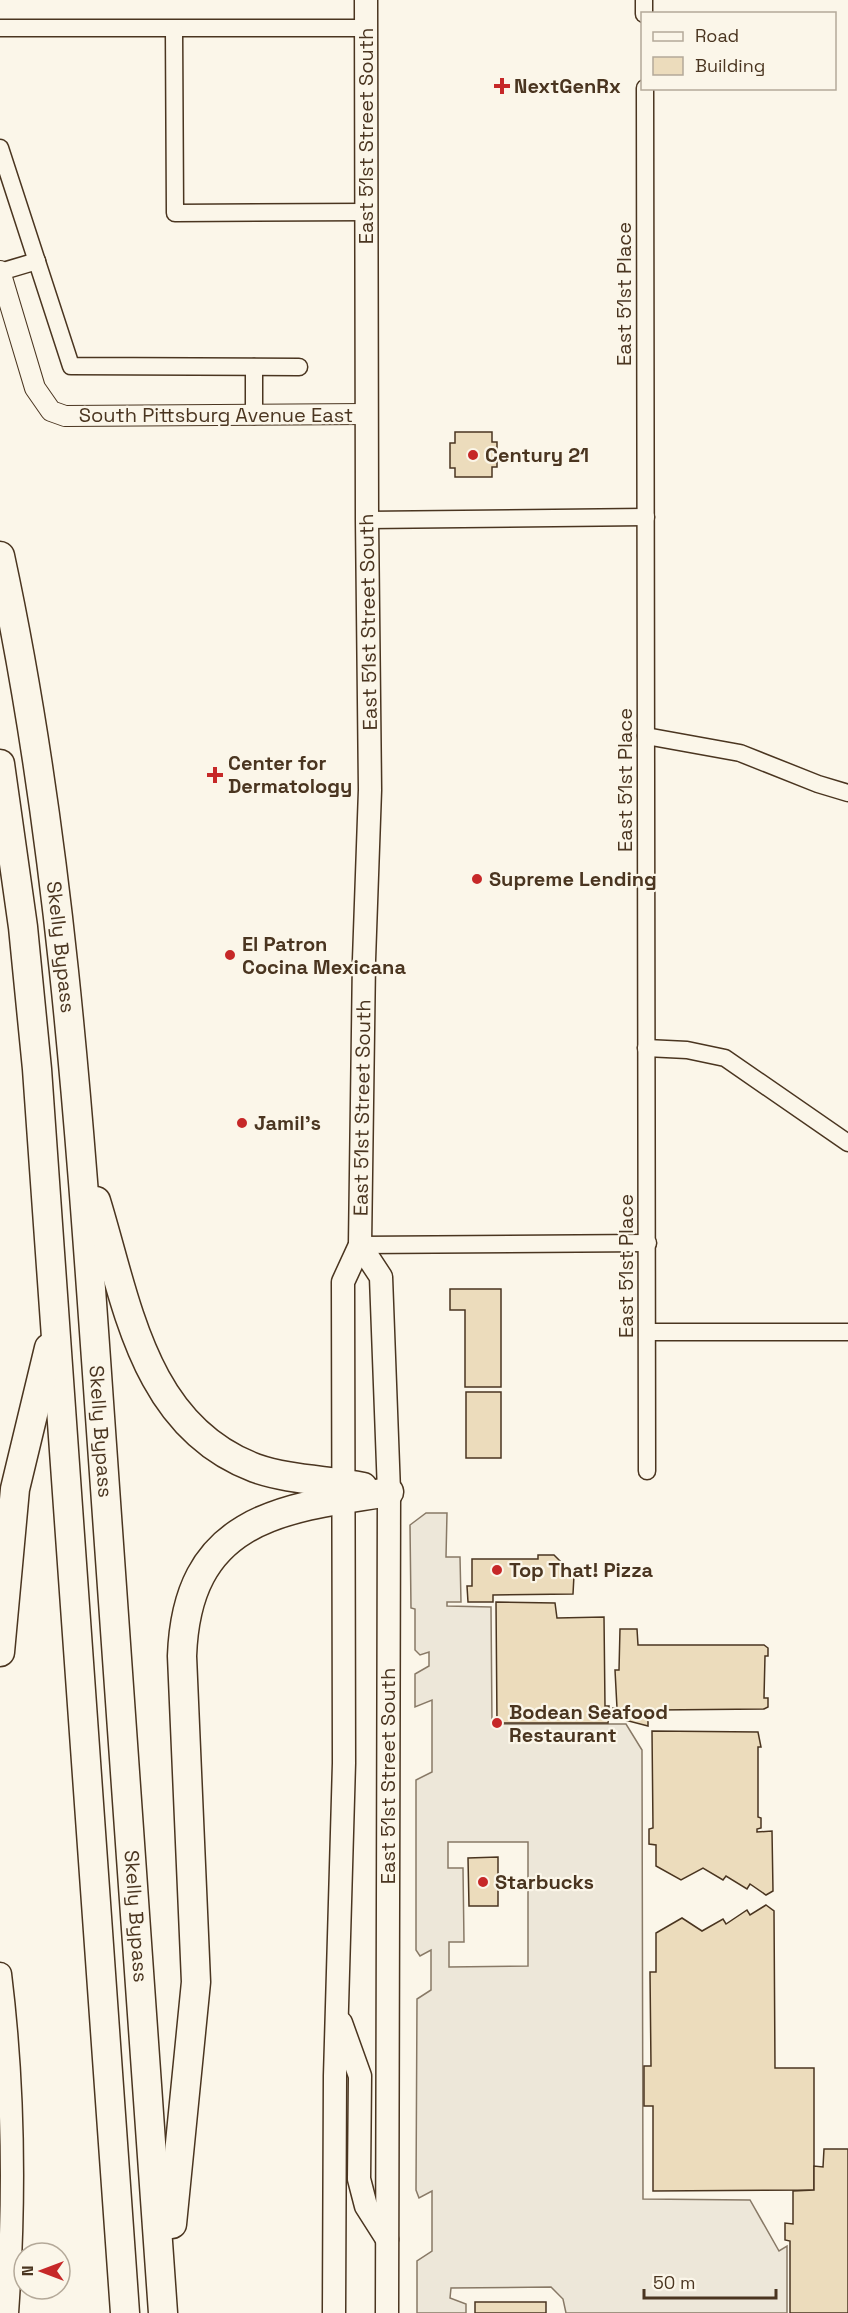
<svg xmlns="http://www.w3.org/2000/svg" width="848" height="2313" viewBox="0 0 848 2313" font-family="'Space Grotesk',sans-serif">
<rect width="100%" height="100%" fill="#fbf6e9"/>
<!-- parking -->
<path fill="#ede7d9" stroke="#887966" stroke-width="1.5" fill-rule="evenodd" d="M426 1513H447L446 1557H460L461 1602H447V1606L491 1607 492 1724H626L642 1750 643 2199 750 2200 779 2251 787 2246V2313H566L563 2299 551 2287 451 2288 450 2298 466 2304V2313H417V2261L432 2251V2191L419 2198 416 2190 417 1999 431 1990V1950L420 1956 416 1950V1780L432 1772V1700L415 1707V1674L429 1666V1652L420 1655 415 1650V1609L411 1608 410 1525ZM448 1842H528V1966L449 1967V1942H464L463 1868H448Z"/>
<!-- building -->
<g fill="#ecdcbc" stroke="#4a3520" stroke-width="1.5">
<polygon points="455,432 492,432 492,442 497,442 497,467 492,467 492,477 455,477 455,468 450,468 450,443 455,443"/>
<polygon points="450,1289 501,1289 501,1387 465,1387 465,1310 450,1310"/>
<rect x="466" y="1392" width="35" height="66"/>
<polygon points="538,1555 554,1555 574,1575 573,1594 493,1595 493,1602 468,1602 467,1586 472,1586 472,1559 538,1559"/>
<polygon points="496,1602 555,1603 557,1618 604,1617 605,1706 609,1706 608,1723 497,1723"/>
<polygon points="620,1629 637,1629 638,1645 764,1645 768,1648 768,1656 765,1656 764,1698 768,1698 768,1707 764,1709 656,1710 648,1713 648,1726 613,1717 613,1708 617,1708 615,1670 619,1670"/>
<polygon points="652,1731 758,1732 761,1747 758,1747 758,1817 761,1818 761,1828 757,1829 757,1832 772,1831 773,1891 766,1895 750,1884 747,1889 726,1876 723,1880 703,1868 681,1880 656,1866 656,1845 649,1844 649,1829 653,1828"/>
<polygon points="498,1857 498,1906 469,1906 468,1858"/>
<polygon points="766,1905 774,1911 775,2068 814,2068 814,2190 653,2191 653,2106 644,2106 644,2066 651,2066 650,1972 656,1972 656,1933 682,1918 702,1931 723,1919 726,1924 747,1910 750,1915"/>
<polygon points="824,2149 848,2149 848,2313 790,2313 790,2241 785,2240 785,2223 793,2224 793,2191 814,2190 814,2166 823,2167"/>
<rect x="475" y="2302" width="71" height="11"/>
</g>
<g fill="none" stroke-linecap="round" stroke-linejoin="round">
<!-- minor casing -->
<g stroke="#4a3520" stroke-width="19">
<g id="minor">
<polyline points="644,0 644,14"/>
<polyline points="0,28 366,28"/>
<polyline points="174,30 175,213 367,212"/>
<polyline points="645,88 647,1471"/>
<polyline points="0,148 71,366 299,367"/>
<polyline points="0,272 37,261"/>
<polyline points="254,367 254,416"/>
<polyline points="367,520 646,517"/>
<polyline points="646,736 740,753 818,784 848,793"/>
<polyline points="646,1048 687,1050 725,1058 848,1143"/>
<polyline points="360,1245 648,1243"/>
<polyline points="648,1332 848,1332"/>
</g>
</g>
<!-- tertiary casing -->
<g stroke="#4a3520" stroke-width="22">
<polyline id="tertiary" points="0,271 35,388 51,411 65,416 367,414"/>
</g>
<!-- secondary casing -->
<g stroke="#4a3520" stroke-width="25">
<g id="secondary">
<polyline points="360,1245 381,1277 389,1492 387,2313"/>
<path d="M0 1974C14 2087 15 2199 7 2313"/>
<polyline points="341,2023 360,2076 359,2179 366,2206 387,2239"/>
<path id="s1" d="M334 2313 335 2076 344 1763 343 1282 360 1245 364 960 370 790 367 520 366 0"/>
</g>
</g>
<!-- motorway casing -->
<g stroke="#4a3520" stroke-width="31">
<g id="motorway">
<path id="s2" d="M0 556C63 848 81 1147 102 1445 123 1735 145 2024 163 2313"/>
<polyline points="0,764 23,927 37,1069 125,2313"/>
<path d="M96 1201C127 1302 143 1426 255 1468 289 1480 327 1480 363 1487"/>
<polyline points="0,1652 15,1489 49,1348"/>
<path d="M172 2224 196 1982 182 1656C187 1520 277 1508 389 1492"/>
</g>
</g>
<!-- minor -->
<use href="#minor" stroke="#fbf6e9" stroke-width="16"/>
<!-- tertiary -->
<use href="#tertiary" stroke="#fbf6e9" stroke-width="20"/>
<!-- secondary -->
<use href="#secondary" stroke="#fbf6e9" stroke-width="22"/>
<!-- motorway -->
<use href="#motorway" stroke="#fbf6e9" stroke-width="28"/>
</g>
<!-- markers -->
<g fill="#c62828" stroke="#fbf6e9" stroke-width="2">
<path d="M499 77h6v6h6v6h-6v6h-6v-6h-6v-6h6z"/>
<circle cx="473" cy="455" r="6"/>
<path d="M212 766h6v6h6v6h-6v6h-6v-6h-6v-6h6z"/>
<circle cx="477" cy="879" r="6"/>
<circle cx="230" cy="955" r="6"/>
<circle cx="242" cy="1123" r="6"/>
<circle cx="497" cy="1570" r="6"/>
<circle cx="497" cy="1723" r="6"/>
<circle cx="483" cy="1882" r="6"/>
</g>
<g text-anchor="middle" stroke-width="4.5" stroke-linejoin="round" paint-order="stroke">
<!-- poi labels -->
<g font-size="20" font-weight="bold" fill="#4a3520" stroke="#fbf6e9" text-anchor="start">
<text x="514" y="93">NextGenRx</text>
<text x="485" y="462">Century 21</text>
<text x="228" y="770">Center for<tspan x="228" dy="23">Dermatology</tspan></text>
<text x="489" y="886">Supreme Lending</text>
<text x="242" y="951">El Patron<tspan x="242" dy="23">Cocina Mexicana</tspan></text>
<text x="254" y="1130">Jamil's</text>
<text x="509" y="1577">Top That! Pizza</text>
<text x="509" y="1719">Bodean Seafood<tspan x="509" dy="23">Restaurant</tspan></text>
<text x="495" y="1889">Starbucks</text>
</g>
<!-- street labels -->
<g font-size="20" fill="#4a3520" stroke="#fbf6e9">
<text transform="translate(366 136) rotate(-90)" y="7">East 51st Street South</text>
<text transform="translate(624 294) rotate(-90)" y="7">East 51st Place</text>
<text x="216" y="422">South Pittsburg Avenue East</text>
<text transform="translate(368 622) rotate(-91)" y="7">East 51st Street South</text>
<text transform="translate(625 780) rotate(-90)" y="7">East 51st Place</text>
<text dy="7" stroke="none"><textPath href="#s2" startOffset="396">Skelly Bypass</textPath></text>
<text dy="7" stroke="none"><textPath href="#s1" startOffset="1209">East 51st Street South</textPath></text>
<text transform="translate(626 1266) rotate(-90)" y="7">East 51st Place</text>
<text dy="7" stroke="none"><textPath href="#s2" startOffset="882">Skelly Bypass</textPath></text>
<text transform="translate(388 1776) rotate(-90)" y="7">East 51st Street South</text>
<text dy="7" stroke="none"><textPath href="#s2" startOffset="1368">Skelly Bypass</textPath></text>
</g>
</g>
<!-- legend -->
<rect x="641" y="12" width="195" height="78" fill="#fbf6e9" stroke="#b4a999" stroke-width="1.5"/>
<rect x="653" y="32" width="30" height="9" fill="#fbf6e9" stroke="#b4a999" stroke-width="1.5"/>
<text x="695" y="42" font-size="18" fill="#4a3520">Road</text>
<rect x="653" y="57" width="30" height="18" fill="#ecdcbc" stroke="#b4a999" stroke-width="1.5"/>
<text x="695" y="72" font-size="18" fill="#4a3520">Building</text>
<!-- north arrow -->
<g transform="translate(42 2271) rotate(270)"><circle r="28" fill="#fbf6e9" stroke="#b4a999" stroke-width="1.5"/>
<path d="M0-4.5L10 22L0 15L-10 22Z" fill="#c62828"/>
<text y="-9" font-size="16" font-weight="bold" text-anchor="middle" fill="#4a3520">N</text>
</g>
<!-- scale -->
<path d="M644 2289v9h132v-9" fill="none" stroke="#4a3520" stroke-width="3"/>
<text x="653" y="2289" font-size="18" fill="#4a3520" stroke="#fbf6e9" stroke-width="4.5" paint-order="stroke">50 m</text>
</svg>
